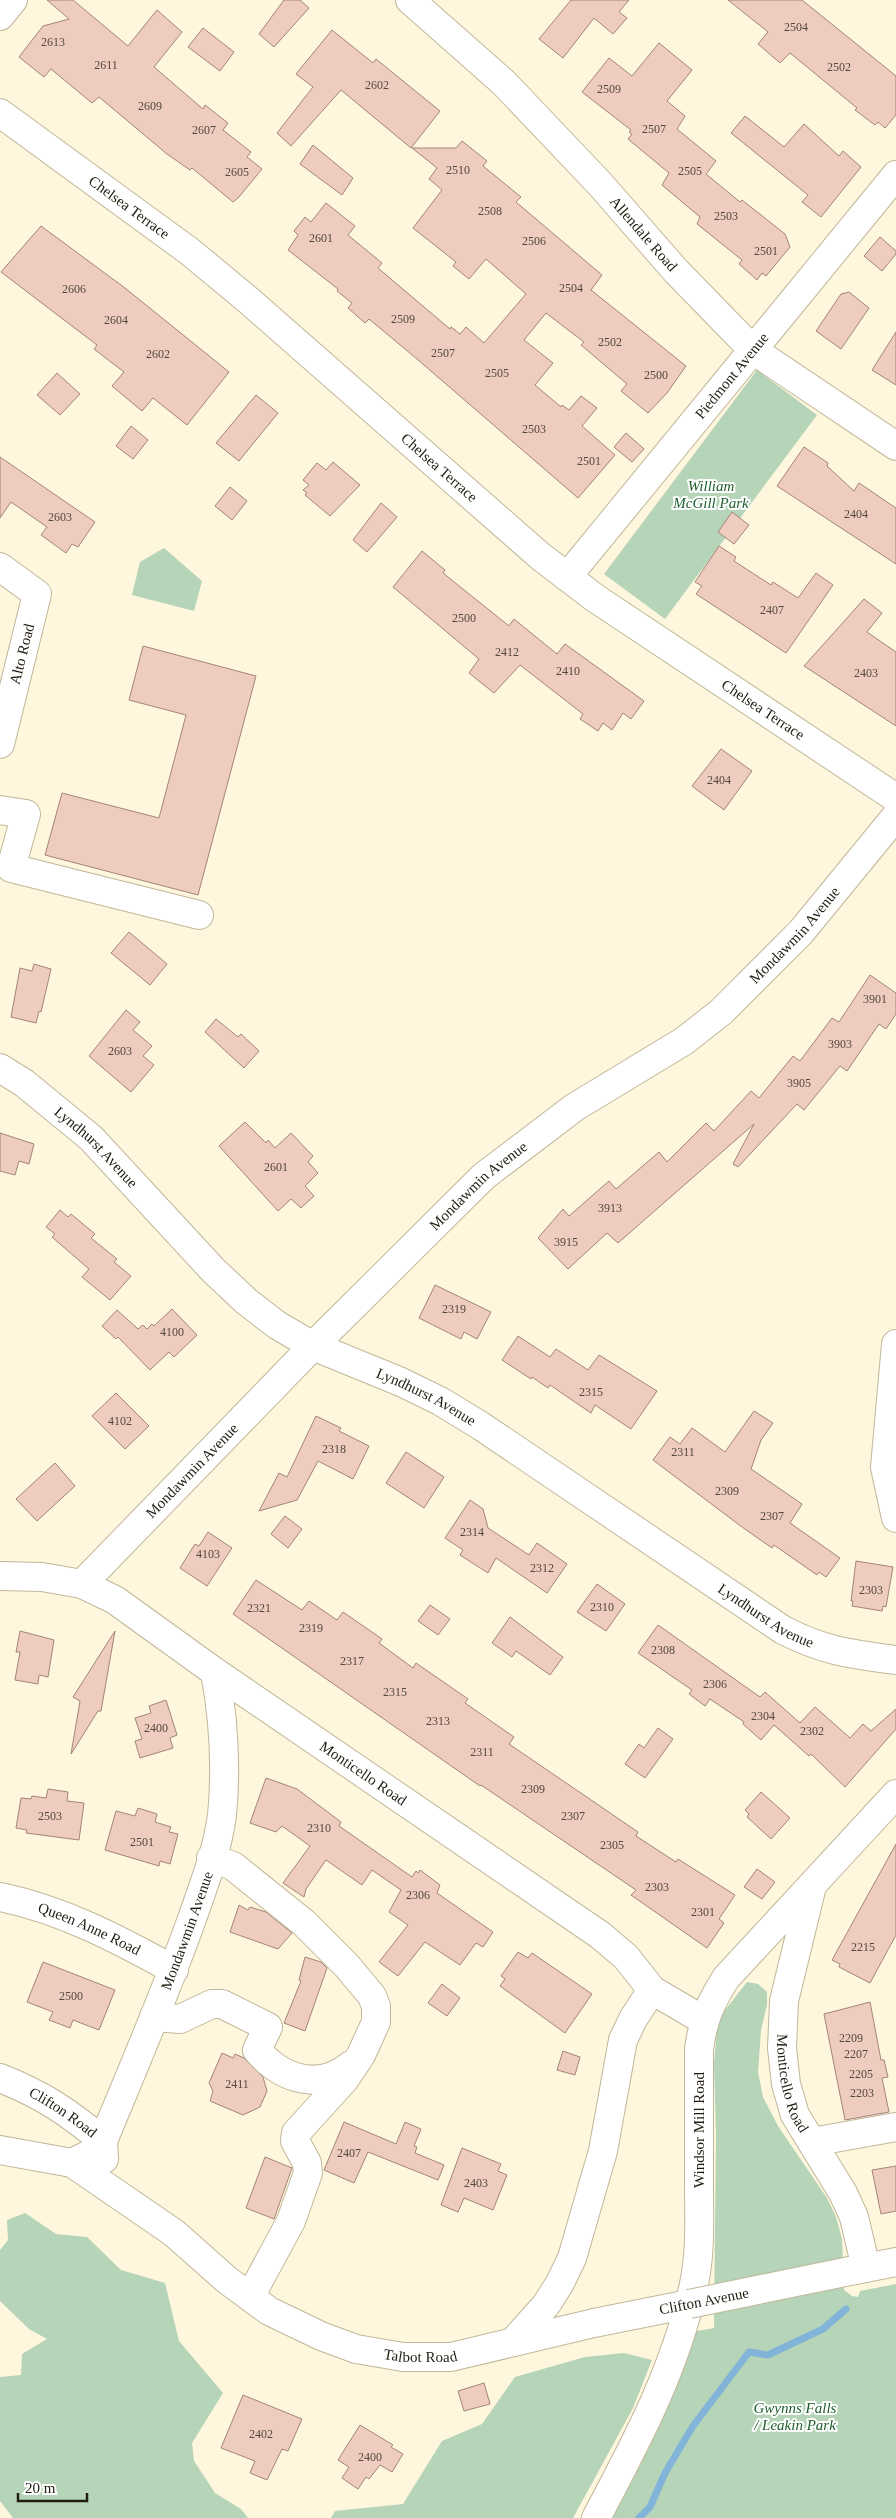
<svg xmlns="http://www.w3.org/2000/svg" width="896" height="2518" viewBox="0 0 896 2518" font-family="'Times New Roman',serif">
<rect width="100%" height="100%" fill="#fef6dd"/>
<!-- green -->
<g fill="#b5d4b8">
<polygon points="757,370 817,415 665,619 604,574"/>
<polygon points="164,548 202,581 194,611 132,595 140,562"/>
<polygon points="747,1982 758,1984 767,1992 767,2005 761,2030 758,2072 763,2097 778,2126 827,2198 836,2217 842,2239 844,2290 852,2296 858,2297 860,2291 896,2284 896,2518 608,2518 692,2332 714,2328 716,2135 714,2064 717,2027 725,2010"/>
<polygon points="25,2213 56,2234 87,2237 121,2270 165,2283 179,2341 223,2393 192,2443 194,2461 215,2493 241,2509 248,2518 13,2518 0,2501 0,2377 21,2375 22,2354 47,2339 29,2329 0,2301 0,2250 8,2240 7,2220"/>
<polygon points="624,2353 652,2360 633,2408 573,2518 331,2518 335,2511 403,2504 442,2441 482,2424 515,2377 585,2357"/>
</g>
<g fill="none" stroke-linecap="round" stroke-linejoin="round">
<!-- stream -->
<polyline stroke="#82b3d8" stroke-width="7" points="639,2518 650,2507 665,2473 693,2426 749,2352 768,2355 823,2329 846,2309"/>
</g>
<!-- building -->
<g fill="#eeccbf" stroke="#a48578">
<polygon points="47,0 73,0 128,46 157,10 182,32 154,67 203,109 205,105 228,123 223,130 251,152 247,157 262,169 239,197 233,202 192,168 190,170 167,154 99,97 92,103 51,69 44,77 19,57 43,26 69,19"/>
<polygon points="284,0 300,0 309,8 274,47 259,34"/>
<polygon points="571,0 629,0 619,12 627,18 613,34 594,18 563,58 539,39"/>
<polygon points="728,0 802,0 896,76 896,115 885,128 878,122 875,125 855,110 857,108 790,53 780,63 758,44 768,32"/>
<polygon points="203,28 234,52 220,71 188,47"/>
<polygon points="332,30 373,63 376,59 440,111 411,148 341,90 291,146 277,133 313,87 296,74"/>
<polygon points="659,43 692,70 667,101 685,116 677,129 716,161 706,174 740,202 742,200 785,234 790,247 766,276 762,273 757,280 739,264 742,260 697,224 700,217 662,185 669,173 628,139 632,134 629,132 631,130 582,92 609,58 632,76"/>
<polygon points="745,116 784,147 804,124 839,156 843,151 861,167 821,217 802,202 808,195 731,133"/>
<polygon points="462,141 487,161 483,166 521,197 516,202 602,275 591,290 686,366 667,393 648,413 621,391 627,384 581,345 584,342 546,313 524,340 553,363 535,385 561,407 562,405 569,410 581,396 597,408 582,426 615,455 578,498 417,359 369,319 365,323 348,308 352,303 337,291 338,289 288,250 298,235 294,231 305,217 311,222 326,203 355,226 348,235 382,263 378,268 450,329 451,327 460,334 466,327 484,343 526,294 486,259 469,279 453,266 456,262 413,228 442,190 429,179 437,168 412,148 456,148"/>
<polygon points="313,145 353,178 342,195 300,164"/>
<polygon points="41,226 125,288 229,372 187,425 153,398 142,411 112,386 124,372 94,349 97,345 1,272"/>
<polygon points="880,237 896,251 896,254 882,271 864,256"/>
<polygon points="849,292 869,308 841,349 816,331 841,294"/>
<polygon points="896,332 896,385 872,370"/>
<polygon points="57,373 80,394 60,415 37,395"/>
<polygon points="256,395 278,413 239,461 216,443"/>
<polygon points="131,426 148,440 133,459 116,446"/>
<polygon points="626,433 644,449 632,462 614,447"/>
<polygon points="804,447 828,463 827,466 854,491 859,483 896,508 896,564 777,486"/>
<polygon points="0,457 95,522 78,547 72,544 66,553 41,535 47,527 11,502 0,518"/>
<polygon points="333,462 360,485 330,516 305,495 307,493 303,490 309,485 303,480 317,463 326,470"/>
<polygon points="230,487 247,501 232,520 215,506"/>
<polygon points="381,503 397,517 367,552 353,540"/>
<polygon points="732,512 749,525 734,544 718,532"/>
<polygon points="719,546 736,557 734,561 771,585 773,582 798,598 816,573 833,585 786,653 696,594 702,586 695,582"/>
<polygon points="422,551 445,570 443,573 509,626 514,619 557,654 565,644 644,701 631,719 623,713 612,730 603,723 598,731 580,719 583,714 520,665 494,693 469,673 479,659 393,587"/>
<polygon points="864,599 882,613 867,632 896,652 896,726 804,666"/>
<polygon points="143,646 256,676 198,895 45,855 62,793 159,818 186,715 129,700"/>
<polygon points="721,749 752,771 724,810 692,786"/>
<polygon points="129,932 167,964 150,985 111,953"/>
<polygon points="34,964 51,969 41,1012 39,1011 36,1023 11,1017 20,968 32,971"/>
<polygon points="870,975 896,993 896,1014 886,1029 879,1024 847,1071 840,1066 804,1110 797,1104 738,1167 733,1164 754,1124 618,1243 607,1233 568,1269 538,1238 563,1209 569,1216 609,1181 616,1189 659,1152 667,1162 706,1123 714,1131 751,1091 759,1098 793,1056 800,1061 832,1018 839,1022"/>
<polygon points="126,1010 140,1022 133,1030 152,1046 143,1056 154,1065 131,1092 89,1056"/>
<polygon points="216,1019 238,1037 241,1034 259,1051 244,1068 205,1032"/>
<polygon points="245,1122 266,1143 268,1140 275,1148 291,1133 313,1156 308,1162 318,1173 305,1186 314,1196 301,1208 291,1199 278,1211 219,1146"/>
<polygon points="0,1133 34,1144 29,1164 19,1161 15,1175 0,1171"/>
<polygon points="60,1210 68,1217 71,1214 95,1234 91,1238 117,1259 114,1262 131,1276 110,1300 82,1277 89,1269 52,1237 55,1234 46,1227"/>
<polygon points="435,1285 491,1312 477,1339 464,1332 461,1339 419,1318"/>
<polygon points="172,1309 197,1335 174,1357 169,1352 150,1370 118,1337 116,1339 102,1326 117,1310 138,1329 143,1325 147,1329 152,1324 154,1326"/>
<polygon points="518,1336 550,1357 556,1349 588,1370 599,1355 657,1391 631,1429 595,1405 591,1413 550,1385 548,1388 532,1377 531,1379 502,1360"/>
<polygon points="116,1393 149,1426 125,1449 92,1416"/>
<polygon points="754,1411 773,1423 761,1440 751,1469 802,1504 790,1523 840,1558 826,1577 819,1572 817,1575 774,1545 772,1548 742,1527 653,1460 670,1437 680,1444 692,1428 725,1452"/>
<polygon points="316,1416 341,1428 339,1431 369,1446 353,1479 318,1461 297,1500 259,1511 279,1473 287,1477"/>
<polygon points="406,1452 444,1477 424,1508 386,1483"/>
<polygon points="55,1463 75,1486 37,1521 16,1499"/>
<polygon points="470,1500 483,1509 488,1528 529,1555 537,1543 567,1564 547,1593 496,1558 488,1573 460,1555 463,1550 445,1538"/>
<polygon points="285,1516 302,1529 288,1548 271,1534"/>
<polygon points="208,1532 232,1548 207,1586 180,1568 195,1544 199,1546"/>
<polygon points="856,1561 893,1567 886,1607 883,1606 882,1611 852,1606 853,1601 851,1601"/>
<polygon points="256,1580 302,1610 309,1601 337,1620 343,1612 382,1639 379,1643 413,1668 416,1663 468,1699 465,1703 514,1737 509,1744 638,1832 636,1836 676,1862 678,1859 735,1895 719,1919 724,1923 707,1948 631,1895 636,1890 481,1785 480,1786 233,1614"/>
<polygon points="597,1584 625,1604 606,1631 577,1612"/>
<polygon points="430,1605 450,1619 438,1635 418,1621"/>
<polygon points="510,1617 563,1657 550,1675 516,1651 512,1657 492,1643"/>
<polygon points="658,1625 760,1697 765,1692 800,1723 815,1707 850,1738 863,1724 871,1731 896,1709 896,1729 845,1787 811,1754 809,1756 774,1725 761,1740 743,1724 744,1722 710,1699 705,1706 689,1694 692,1690 638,1653"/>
<polygon points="20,1631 54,1640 48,1677 39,1675 38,1684 15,1680 20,1652 16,1652"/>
<polygon points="115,1631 101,1711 98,1711 71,1754 80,1701 73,1697"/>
<polygon points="166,1700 177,1735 170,1738 173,1748 140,1758 135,1741 142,1739 135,1718 151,1713 149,1706"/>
<polygon points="658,1728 673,1739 645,1778 625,1764 639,1744 644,1748"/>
<polygon points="266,1778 297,1789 341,1822 339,1826 412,1877 416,1871 418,1873 420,1870 440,1885 437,1893 493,1932 483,1947 476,1943 460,1965 425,1942 398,1976 379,1962 408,1925 389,1912 401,1890 372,1870 362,1885 326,1860 306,1889 304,1897 283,1883 310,1846 282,1826 276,1832 250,1823"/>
<polygon points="48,1789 68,1792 67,1801 84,1803 79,1840 26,1833 27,1830 16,1828 21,1798 31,1799 32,1796 46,1798"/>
<polygon points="761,1792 790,1818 771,1839 747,1817 749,1814 745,1810"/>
<polygon points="138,1808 157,1814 155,1822 171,1827 169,1832 178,1834 170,1864 160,1861 159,1866 105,1850 116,1811 135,1816"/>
<polygon points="896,1844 896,1935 870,1983 839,1967 840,1964 832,1960"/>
<polygon points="757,1869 775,1882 762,1899 744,1887"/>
<polygon points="239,1905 248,1910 250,1907 266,1912 292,1933 278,1949 230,1932"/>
<polygon points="518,1952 528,1958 532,1953 592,1994 565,2033 500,1986 505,1979 501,1976"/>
<polygon points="305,1957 321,1962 327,1968 305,2031 284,2023 301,1981 299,1980"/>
<polygon points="43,1962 115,1990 99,2030 73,2020 70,2028 49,2020 53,2012 27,2002"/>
<polygon points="442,1984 460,1998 447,2016 428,2003"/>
<polygon points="870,2002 881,2060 884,2060 888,2077 882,2078 889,2112 845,2120 824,2014"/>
<polygon points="563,2051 580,2057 575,2075 557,2070"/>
<polygon points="222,2053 233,2058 235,2054 244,2058 263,2077 267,2091 260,2107 243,2115 210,2101 213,2091 209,2083"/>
<polygon points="344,2122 396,2144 405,2122 421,2129 414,2146 417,2147 415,2153 444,2165 438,2180 368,2152 354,2183 324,2170"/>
<polygon points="462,2148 501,2164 498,2171 507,2175 493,2210 464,2198 458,2212 441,2205"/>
<polygon points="265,2157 292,2168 274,2219 246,2208"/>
<polygon points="896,2166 896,2211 881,2214 872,2170"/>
<polygon points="484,2383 490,2404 464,2411 458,2391"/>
<polygon points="243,2395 302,2419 288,2451 282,2449 267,2480 250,2473 255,2461 221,2448"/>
<polygon points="360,2425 393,2445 391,2447 403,2454 392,2472 380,2465 369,2479 366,2477 358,2489 342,2478 349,2467 338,2460"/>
</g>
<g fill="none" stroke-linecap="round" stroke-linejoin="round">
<!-- minor casing -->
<g stroke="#c1b799" stroke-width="30">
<g id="minor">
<path id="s1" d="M410 0 504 83 600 184 676 271 753 350 896 446"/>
<polyline points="0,16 13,0"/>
<path id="s2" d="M0 113 189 251 247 299 540 556 595 598 896 798"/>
<polyline points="0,567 37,594 0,744"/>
<path id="s3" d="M567 577 896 175"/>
<polyline points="0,810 26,814 11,868 199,915"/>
<path id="s4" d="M0 1068 24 1083 91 1138 213 1270 246 1301 277 1325 313 1346 401 1382 440 1401 481 1426 783 1630C824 1651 850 1654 896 1660"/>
<polyline points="896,1344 885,1467 896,1518"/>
<path id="s5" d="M0 1576 42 1577 82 1584 115 1600 215 1672 600 1935 626 1957 652 1990 703 2020"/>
<path id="s6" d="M82 1584 313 1346 484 1176 575 1107 684 1041 721 1012 801 932 896 816"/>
<polyline points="211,1858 233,1866 304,1923 347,1966 372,1996 376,2006 376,2022 361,2055 345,2079 296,2133 295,2141 307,2163 308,2173 291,2221 250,2297"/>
<path id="s7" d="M812 1886 784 2001 782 2048 786 2084 795 2115 843 2193 854 2217 866 2268"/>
<path id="s8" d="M0 1897C63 1910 118 1939 174 1970"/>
<path d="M154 2017 180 2019 212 2004H222L268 2027 257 2050C282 2080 320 2091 351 2065"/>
<path id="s9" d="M0 2078C43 2095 68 2112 103 2141L104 2159"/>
<polyline points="812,2142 896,2127"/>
<path id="s10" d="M0 2150 72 2163 174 2233 227 2280 269 2311 321 2336 356 2349 403 2357H451L594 2323 689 2304"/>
<path id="s11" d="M72 2163 90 2154 103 2141C134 2066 166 1992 193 1916 205 1881 221 1842 223 1803 226 1759 223 1715 215 1672"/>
<polyline points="850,2271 896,2262"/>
<polyline points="513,2342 546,2305 560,2283 572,2258 603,2151 623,2040 633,2019 652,1990"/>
</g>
</g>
<!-- major casing -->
<g stroke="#c1b799" stroke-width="30">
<path id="major" d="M596 2518C636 2443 676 2368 694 2284 701 2251 699 2216 699 2182 699 2137 699 2093 699 2049 703 2020 710 2003 726 1978L896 1794"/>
</g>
<!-- minor -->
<use href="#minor" stroke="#fff" stroke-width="28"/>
<!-- major -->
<use href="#major" stroke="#fff" stroke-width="28"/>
<!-- minor-bridge casing -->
<g stroke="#c1b799" stroke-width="30" stroke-linecap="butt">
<polyline id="minor-bridge" points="689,2304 850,2271"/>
</g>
<!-- minor-bridge -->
<use href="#minor-bridge" stroke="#fff" stroke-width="28"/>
</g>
<g text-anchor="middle" stroke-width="4" stroke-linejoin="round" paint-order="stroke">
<!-- number labels -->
<g font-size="12" fill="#54493c">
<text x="796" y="31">2504</text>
<text x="53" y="46">2613</text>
<text x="106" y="69">2611</text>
<text x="839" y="71">2502</text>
<text x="377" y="89">2602</text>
<text x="609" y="93">2509</text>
<text x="150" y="110">2609</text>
<text x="654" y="133">2507</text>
<text x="204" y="134">2607</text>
<text x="458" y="174">2510</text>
<text x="690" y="175">2505</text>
<text x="237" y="176">2605</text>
<text x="490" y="215">2508</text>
<text x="726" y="220">2503</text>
<text x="321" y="242">2601</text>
<text x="534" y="245">2506</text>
<text x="766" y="255">2501</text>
<text x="571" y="292">2504</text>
<text x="74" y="293">2606</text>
<text x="403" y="323">2509</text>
<text x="116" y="324">2604</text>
<text x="610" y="346">2502</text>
<text x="443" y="357">2507</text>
<text x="158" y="358">2602</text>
<text x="497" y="377">2505</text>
<text x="656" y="379">2500</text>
<text x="534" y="433">2503</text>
<text x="589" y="465">2501</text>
<text x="856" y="518">2404</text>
<text x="60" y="521">2603</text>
<text x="772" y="614">2407</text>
<text x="464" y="622">2500</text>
<text x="507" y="656">2412</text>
<text x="568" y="675">2410</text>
<text x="866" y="677">2403</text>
<text x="719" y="784">2404</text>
<text x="875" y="1003">3901</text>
<text x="840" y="1048">3903</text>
<text x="120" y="1055">2603</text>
<text x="799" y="1087">3905</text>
<text x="276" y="1171">2601</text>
<text x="610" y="1212">3913</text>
<text x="566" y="1246">3915</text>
<text x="454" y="1313">2319</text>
<text x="172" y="1336">4100</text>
<text x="591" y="1396">2315</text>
<text x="120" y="1425">4102</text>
<text x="334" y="1453">2318</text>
<text x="683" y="1456">2311</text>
<text x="727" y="1495">2309</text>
<text x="772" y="1520">2307</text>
<text x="472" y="1536">2314</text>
<text x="208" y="1558">4103</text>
<text x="542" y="1572">2312</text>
<text x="871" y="1594">2303</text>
<text x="602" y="1611">2310</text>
<text x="259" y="1612">2321</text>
<text x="311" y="1632">2319</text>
<text x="663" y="1654">2308</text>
<text x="352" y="1665">2317</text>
<text x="715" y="1688">2306</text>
<text x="395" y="1696">2315</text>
<text x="763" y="1720">2304</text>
<text x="438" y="1725">2313</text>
<text x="156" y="1732">2400</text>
<text x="812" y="1735">2302</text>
<text x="482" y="1756">2311</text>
<text x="533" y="1793">2309</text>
<text x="50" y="1820">2503</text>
<text x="573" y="1820">2307</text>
<text x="319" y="1832">2310</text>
<text x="142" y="1846">2501</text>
<text x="612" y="1849">2305</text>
<text x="657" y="1891">2303</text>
<text x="418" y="1899">2306</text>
<text x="703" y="1916">2301</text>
<text x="863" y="1951">2215</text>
<text x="71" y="2000">2500</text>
<text x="851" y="2042">2209</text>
<text x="856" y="2058">2207</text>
<text x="861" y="2078">2205</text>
<text x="237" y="2088">2411</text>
<text x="862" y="2097">2203</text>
<text x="349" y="2157">2407</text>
<text x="476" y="2187">2403</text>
<text x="261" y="2438">2402</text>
<text x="370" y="2461">2400</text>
</g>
<!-- street labels -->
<g font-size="15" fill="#211d11" stroke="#fff">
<text dy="5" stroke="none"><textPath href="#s2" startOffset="160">Chelsea Terrace</textPath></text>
<text dy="5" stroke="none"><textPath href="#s1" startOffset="331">Allendale Road</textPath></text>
<text dy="5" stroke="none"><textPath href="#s3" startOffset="260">Piedmont Avenue</textPath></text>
<text dy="5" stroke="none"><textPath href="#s2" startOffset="565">Chelsea Terrace</textPath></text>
<text transform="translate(22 654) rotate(-76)" y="5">Alto Road</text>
<text dy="5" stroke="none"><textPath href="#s2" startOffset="970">Chelsea Terrace</textPath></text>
<text dy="5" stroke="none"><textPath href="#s6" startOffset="968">Mondawmin Avenue</textPath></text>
<text dy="5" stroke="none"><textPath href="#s4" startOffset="125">Lyndhurst Avenue</textPath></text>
<text dy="5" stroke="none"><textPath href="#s6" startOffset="562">Mondawmin Avenue</textPath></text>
<text dy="5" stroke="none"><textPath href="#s4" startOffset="545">Lyndhurst Avenue</textPath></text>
<text dy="5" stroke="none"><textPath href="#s6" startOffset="158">Mondawmin Avenue</textPath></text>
<text dy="5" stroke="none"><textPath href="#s4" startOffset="950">Lyndhurst Avenue</textPath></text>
<text dy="5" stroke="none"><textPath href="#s5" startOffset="422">Monticello Road</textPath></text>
<text dy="5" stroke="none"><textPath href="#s8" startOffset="95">Queen Anne Road</textPath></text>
<text dy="5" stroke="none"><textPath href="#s11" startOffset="265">Mondawmin Avenue</textPath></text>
<text dy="5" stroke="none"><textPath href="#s7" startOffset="202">Monticello Road</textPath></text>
<text dy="5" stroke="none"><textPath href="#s9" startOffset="72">Clifton Road</textPath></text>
<text transform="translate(699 2130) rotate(-90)" y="5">Windsor Mill Road</text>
<text transform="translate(704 2301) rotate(-11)" y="5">Clifton Avenue</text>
<text dy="5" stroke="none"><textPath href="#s10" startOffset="480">Talbot Road</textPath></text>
</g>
<!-- park labels -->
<g font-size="15" font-style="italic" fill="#1f602d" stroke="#fff">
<text x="711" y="491">William<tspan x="711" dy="17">McGill Park</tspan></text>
<text x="795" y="2413">Gwynns Falls<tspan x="795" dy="17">/ Leakin Park</tspan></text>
</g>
</g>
<!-- scale -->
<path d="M18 2493v8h69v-8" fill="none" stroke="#211d11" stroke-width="2.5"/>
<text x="25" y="2493" font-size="15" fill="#211d11" stroke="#ffffff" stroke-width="4" paint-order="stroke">20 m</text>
</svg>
